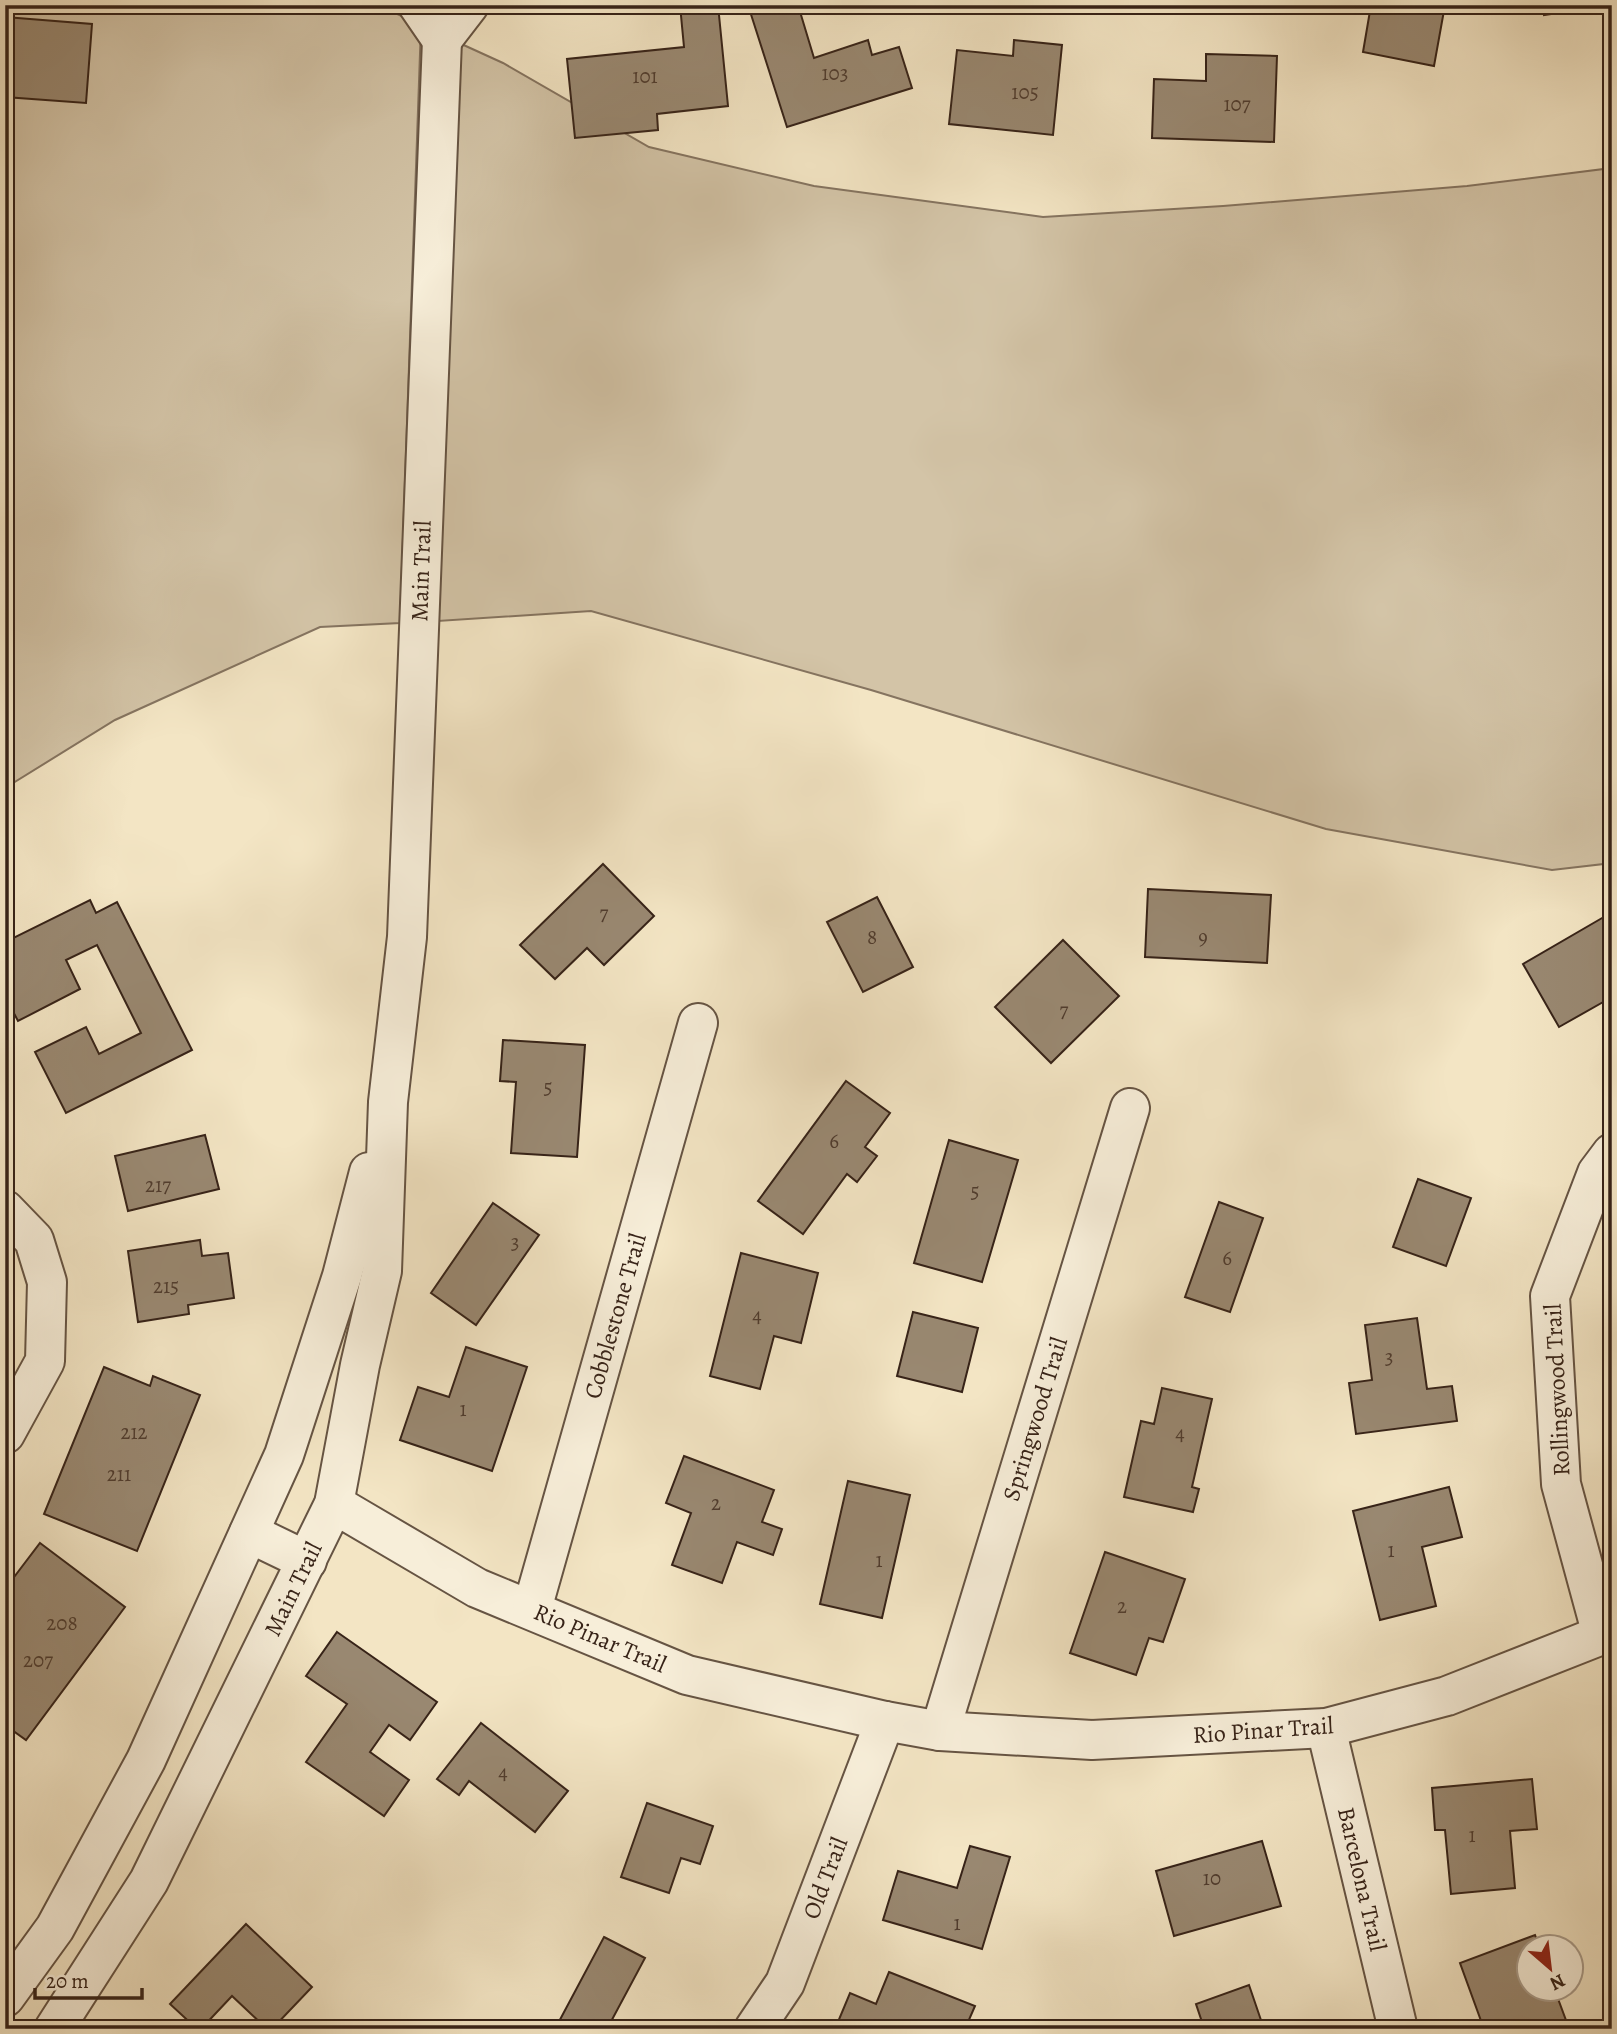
<svg xmlns="http://www.w3.org/2000/svg" width="1617" height="2034" viewBox="0 0 1617 2034" font-family="Alegreya,serif">
<rect width="100%" height="100%" fill="#f3e5c4"/>
<filter id="stains"><feTurbulence type="fractalNoise" baseFrequency=".00286" numOctaves="4"/><feColorMatrix values="0 0 0 0 .2 0 0 0 0 .09 0 0 0 0 .02 0 0 0 .5 -.17"/></filter>
<radialGradient id="worn" r=".72"><stop offset=".6" stop-color="#630" stop-opacity="0"/><stop offset="1" stop-color="#630" stop-opacity=".3"/></radialGradient>
<!-- green -->
<g fill="#d3c4a7" stroke="#857460" stroke-width="2">
<polygon points="19,5 378,5 421,25 400,623 320,627 115,720 5,788 5,10"/>
<polygon points="457,42 503,63 649,147 814,186 1043,217 1223,206 1467,186 1612,168 1612,863 1552,870 1326,829 871,690 591,611 438,621"/>
</g>
<!-- building -->
<g fill="#998871" stroke="#372318" stroke-width="2">
<polygon points="680,5 718,5 728,106 657,114 658,130 575,138 567,59 684,47"/>
<polygon points="748,5 798,5 814,58 868,40 872,55 899,47 912,88 787,127"/>
<polygon points="1371,5 1445,5 1434,66 1363,52"/>
<polygon points="1543,5 1611,5 1544,15"/>
<polygon points="5,17 92,24 86,103 5,97"/>
<polygon points="1014,40 1062,45 1053,135 949,124 957,50 1013,56"/>
<polygon points="1206,54 1277,56 1274,142 1152,138 1154,79 1206,81"/>
<polygon points="603,864 654,916 604,965 587,948 555,979 520,945"/>
<polygon points="1148,889 1271,895 1267,963 1145,957"/>
<polygon points="877,897 913,967 863,992 827,922"/>
<polygon points="90,900 96,913 117,902 192,1050 66,1113 35,1052 86,1027 99,1054 141,1033 97,945 66,960 80,989 18,1021 5,996 5,942"/>
<polygon points="1609,914 1612,919 1612,997 1559,1027 1523,964"/>
<polygon points="1063,940 1119,996 1051,1063 995,1007"/>
<polygon points="503,1040 585,1045 577,1157 511,1153 516,1082 500,1081"/>
<polygon points="846,1081 890,1113 865,1147 877,1156 857,1182 847,1174 803,1234 758,1201"/>
<polygon points="205,1135 219,1189 128,1211 115,1156"/>
<polygon points="949,1140 1018,1160 982,1282 914,1263"/>
<polygon points="1418,1179 1471,1198 1446,1266 1393,1247"/>
<polygon points="1219,1202 1263,1218 1230,1312 1185,1297"/>
<polygon points="493,1203 539,1235 476,1325 431,1293"/>
<polygon points="200,1240 202,1256 228,1253 234,1298 188,1305 189,1314 138,1322 128,1251"/>
<polygon points="741,1253 818,1273 801,1343 774,1336 760,1389 710,1376"/>
<polygon points="913,1312 978,1328 962,1392 897,1376"/>
<polygon points="1417,1318 1427,1389 1452,1386 1457,1421 1356,1434 1349,1383 1372,1380 1365,1325"/>
<polygon points="466,1347 527,1367 492,1471 400,1440 418,1387 449,1397"/>
<polygon points="104,1367 150,1386 153,1376 200,1395 137,1551 44,1514"/>
<polygon points="1162,1388 1212,1399 1192,1487 1199,1489 1193,1512 1124,1497 1141,1421 1154,1424"/>
<polygon points="684,1456 774,1490 762,1522 782,1529 773,1555 737,1542 722,1583 672,1565 691,1513 666,1503"/>
<polygon points="848,1481 910,1495 882,1618 820,1604"/>
<polygon points="1449,1487 1462,1537 1422,1547 1436,1606 1380,1620 1353,1511"/>
<polygon points="40,1543 125,1607 26,1740 5,1725 5,1589"/>
<polygon points="1105,1552 1185,1579 1163,1642 1149,1638 1136,1675 1070,1653"/>
<polygon points="337,1632 437,1702 410,1740 389,1725 370,1752 409,1780 384,1816 306,1762 347,1704 306,1676"/>
<polygon points="481,1723 568,1791 535,1832 469,1781 459,1795 437,1779"/>
<polygon points="1532,1779 1537,1829 1510,1831 1515,1888 1451,1894 1445,1830 1435,1830 1432,1788"/>
<polygon points="647,1803 713,1826 700,1864 681,1858 669,1893 621,1877"/>
<polygon points="1262,1841 1281,1906 1174,1936 1156,1871"/>
<polygon points="970,1846 1010,1857 982,1949 883,1920 898,1871 957,1888"/>
<polygon points="246,1924 312,1987 272,2029 267,2029 232,1996 201,2029 197,2029 170,2004"/>
<polygon points="1535,1935 1539,1946 1530,1946 1530,1988 1554,1988 1567,2023 1552,2029 1484,2029 1460,1963"/>
<polygon points="604,1937 645,1958 607,2029 555,2029"/>
<polygon points="889,1972 975,2006 965,2029 835,2029 850,1993 876,2004"/>
<polygon points="1249,1985 1264,2029 1202,2029 1204,2028 1196,2004"/>
</g>
<g fill="none" stroke-linecap="round" stroke-linejoin="round">
<!-- minor casing -->
<g stroke="#665443" stroke-width="42">
<g id="minor">
<polyline points="418,5 442,40 469,5"/>
<polyline points="5,1210 34,1240 47,1282 45,1361 5,1434"/>
<polyline points="334,1504 477,1588 687,1675 885,1721 940,1731 1092,1740 1326,1728 1447,1696 1612,1631"/>
<polyline points="249,1533 307,1561"/>
<polyline points="532,1609 698,1023"/>
<polyline points="1602,1635 1561,1484 1550,1296 1597,1173 1612,1153"/>
<polyline points="1326,1728 1398,2029"/>
<polyline points="940,1731 1130,1108"/>
<polyline points="5,1997 55,1928 146,1760 284,1455 342,1276 369,1172"/>
<polyline points="54,2029 149,1881 334,1504 360,1365 382,1271 388,1102 407,937 442,40"/>
<polyline points="754,2029 785,1983 885,1721"/>
</g>
</g>
<!-- minor -->
<use href="#minor" stroke="#f7eed9" stroke-width="38"/>
</g>
<g text-anchor="middle" stroke-width="5" stroke-linejoin="round" paint-order="stroke">
<!-- number labels -->
<g font-size="21" fill="#503c2e">
<text x="835" y="80">103</text>
<text x="645" y="83">101</text>
<text x="1025" y="99">105</text>
<text x="1237" y="111">107</text>
<text x="604" y="920">7</text>
<text x="872" y="944">8</text>
<text x="1203" y="944">9</text>
<text x="1064" y="1017">7</text>
<text x="548" y="1094">5</text>
<text x="834" y="1148">6</text>
<text x="158" y="1192">217</text>
<text x="975" y="1198">5</text>
<text x="515" y="1249">3</text>
<text x="1227" y="1265">6</text>
<text x="166" y="1293">215</text>
<text x="757" y="1322">4</text>
<text x="1389" y="1364">3</text>
<text x="463" y="1416">1</text>
<text x="134" y="1439">212</text>
<text x="1180" y="1440">4</text>
<text x="119" y="1481">211</text>
<text x="716" y="1510">2</text>
<text x="1391" y="1557">1</text>
<text x="879" y="1567">1</text>
<text x="1122" y="1613">2</text>
<text x="62" y="1630">208</text>
<text x="38" y="1667">207</text>
<text x="503" y="1779">4</text>
<text x="1472" y="1842">1</text>
<text x="1212" y="1885">10</text>
<text x="957" y="1930">1</text>
</g>
<!-- street labels -->
<g font-size="24" fill="#372318" stroke="#f7eed9">
<text transform="translate(421 571) rotate(-88)" y="8">Main Trail</text>
<text transform="translate(615 1316) rotate(-74)" y="8">Cobblestone Trail</text>
<text transform="translate(1557 1390) rotate(-93)" y="8">Rollingwood Trail</text>
<text transform="translate(1035 1419) rotate(-73)" y="8">Springwood Trail</text>
<text transform="translate(293 1589) rotate(-64)" y="8">Main Trail</text>
<text transform="translate(600 1638) rotate(23)" y="8">Rio Pinar Trail</text>
<text transform="translate(1263 1730) rotate(-4)" y="8">Rio Pinar Trail</text>
<text transform="translate(825 1878) rotate(-69)" y="8">Old Trail</text>
<text transform="translate(1362 1879) rotate(77)" y="8">Barcelona Trail</text>
</g>
</g>
<!-- margin -->
<rect width="1617" height="2034" fill="none" stroke="#f3e5c4" stroke-width="28"/>
<rect x="7" y="7" width="1603" height="2020" fill="none" stroke="#372318" stroke-width="3.5"/>
<rect x="14" y="14" width="1589" height="2006" fill="none" stroke="#372318" stroke-width="2"/>
<!-- north arrow -->
<g transform="translate(1550 1968) rotate(152)"><circle r="33" fill="#f7eed9" stroke="#aa9d8c" stroke-width="2"/>
<path d="M0-5L12 26L0 18L-12 26Z" fill="#8f2418"/>
<text y="-10" font-size="19" font-weight="bold" text-anchor="middle" fill="#372318">N</text>
</g>
<!-- scale -->
<path d="M35 1988v10h107v-10" fill="none" stroke="#372318" stroke-width="3.5"/>
<text x="46" y="1988" font-size="21" fill="#372318" stroke="#f7eed9" stroke-width="5" paint-order="stroke">20 m</text>
<rect width="100%" height="100%" filter="url(#stains)"/>
<rect width="100%" height="100%" fill="url(#worn)"/>
</svg>
